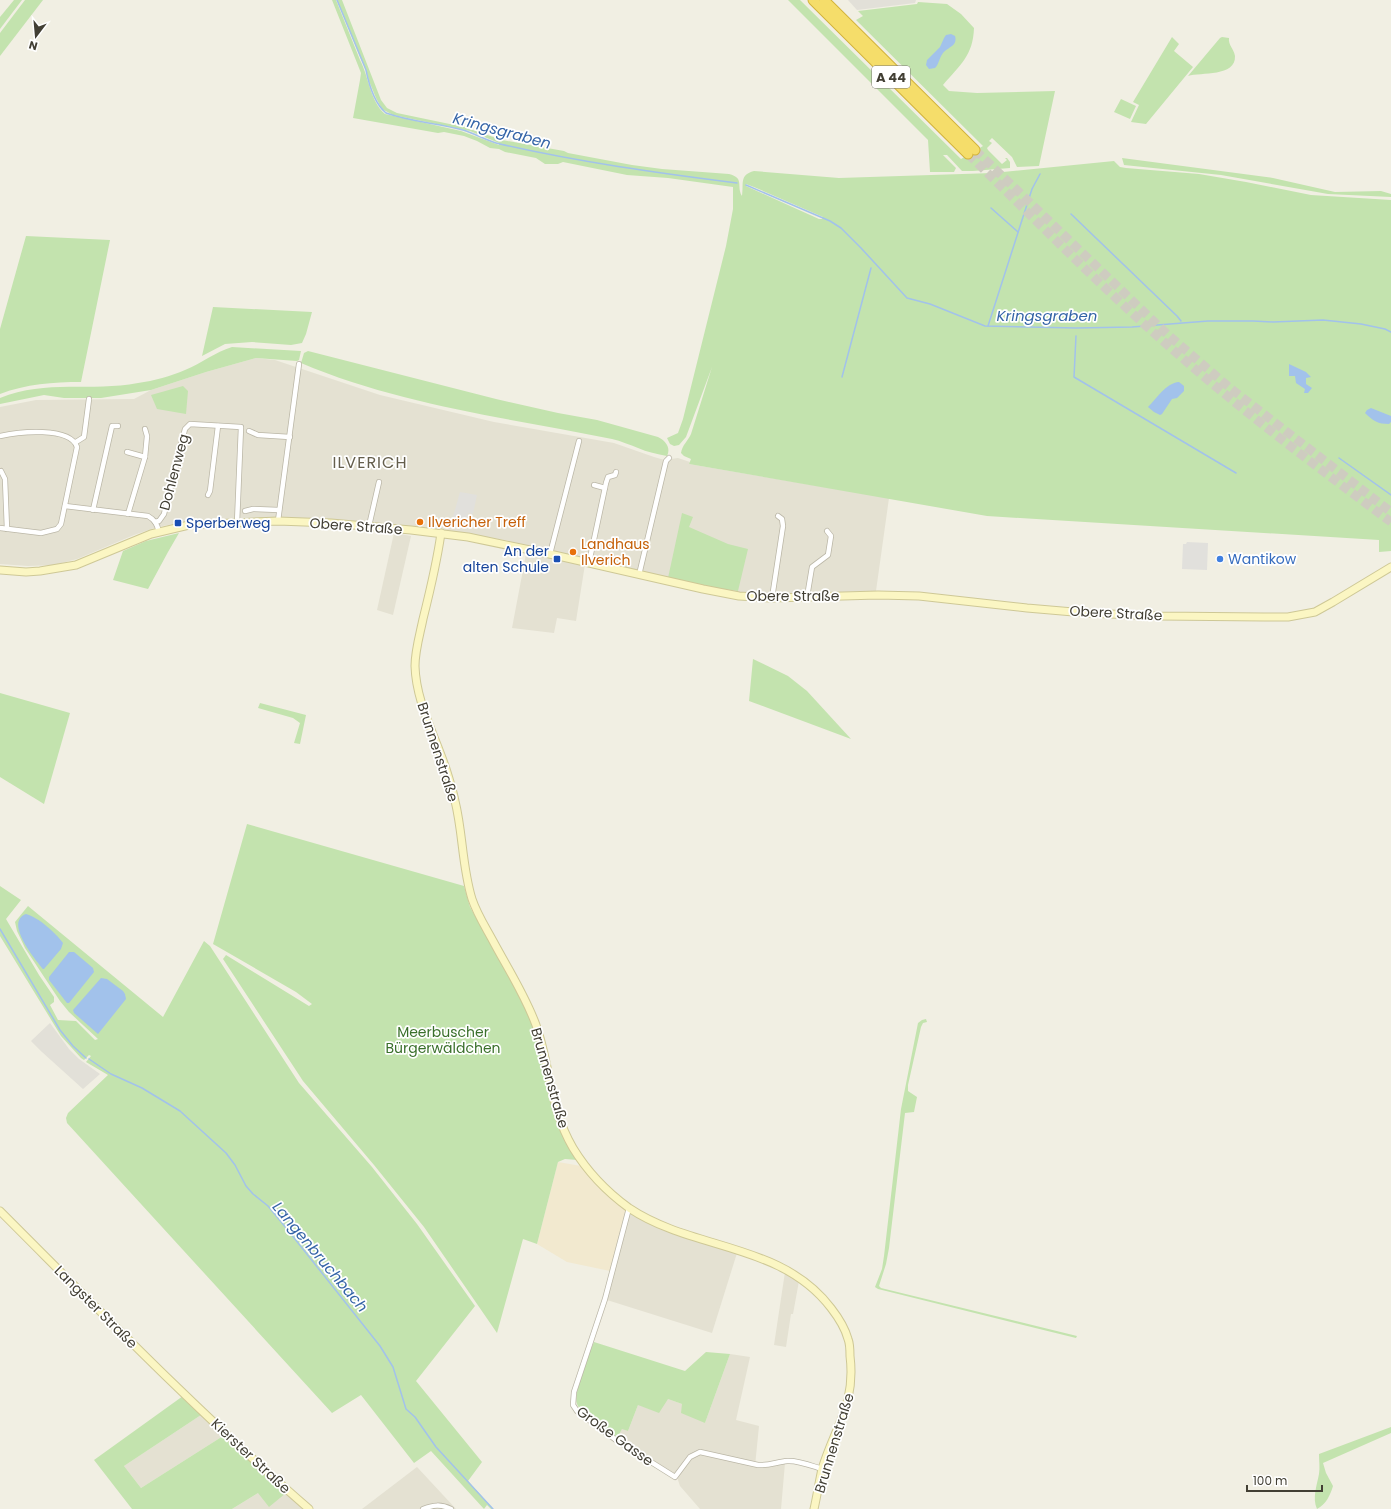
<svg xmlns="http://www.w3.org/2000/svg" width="1391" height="1509" viewBox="0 0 1391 1509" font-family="Poppins,sans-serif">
<rect width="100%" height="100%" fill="#f1efe3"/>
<!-- residential -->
<g fill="#e4e1d2">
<polygon points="256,358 275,360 380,395 494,422 614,443 654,457 668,461 671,459 678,458 690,462 689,464 889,498 876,591 771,594 741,593 703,587 586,558 576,621 557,618 554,633 512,628 526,554 544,556 545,549 504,540 441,529 328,519 278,518 190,521 157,527 134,535 77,559 54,565 28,566 0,564 0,407 36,400 134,399 151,390 206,372"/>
<polygon points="394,533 411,536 393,615 377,610"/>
<polygon points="632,1213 737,1253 712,1333 607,1300 629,1214"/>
<polygon points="785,1272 799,1281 793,1314 791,1314 786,1347 774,1345"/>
<polygon points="730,1354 750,1357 736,1420 759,1426 755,1466 785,1463 781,1509 700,1509 680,1486 677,1477 673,1473 617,1438 622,1428 628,1431 638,1405 668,1399 682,1404 705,1423"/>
<polygon points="201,1415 223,1436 141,1488 124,1466"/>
<polygon points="417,1467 456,1509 362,1509"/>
<polygon points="258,1493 286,1493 304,1509 232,1509"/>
</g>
<!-- commercial -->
<polygon fill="#f2e9cf" points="558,1162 581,1166 589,1175 626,1209 610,1271 567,1262 537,1244"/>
<!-- industrial -->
<g fill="#e2e0d8">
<polygon points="848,0 916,0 915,3 857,10"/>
<polygon points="50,1023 69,1049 79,1059 100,1074 83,1089 42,1052 31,1041"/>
</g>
<!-- green -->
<g fill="#c3e3ae" fill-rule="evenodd">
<polygon points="14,0 22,0 0,29 0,17"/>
<polygon points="25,0 43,0 0,56 0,33"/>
<path d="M332 0H336L360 60C369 77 370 101 385 114L461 131 499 145V143L470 131 393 115 382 109 376 98 369 81 366 69 361 59 337 0H342L381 100 387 108 397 113 464 127 502 140 564 151 568 153 632 165 662 169 729 174C745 178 736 186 742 196 744 183 739 175 754 171L839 178 993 173 1114 161 1120 167 1126 168 1199 174 1246 182 1311 195 1391 200V551L1379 552V540L987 516 689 464 691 459 684 456 681 453C682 445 688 441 691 434L712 367 686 437 679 445 674 446 670 444 667 438 678 433 683 419 726 246 733 209V187L668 178 627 175 563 162 558 164H545L536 158 505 152 499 149 490 148 477 141 464 136 444 132 438 133 353 118 360 80 361 73ZM746 184 754 187 823 217 822 219H819L746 186Z"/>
<path d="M788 0H800L961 159 983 146 856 20 863 16 858 11 917 4 918 2 947 4 961 14 974 28C973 56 960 65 943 85L949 91 977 93 1055 91 1039 166 1017 167 1012 157 992 138 989 141 992 143 987 148 988 150 1002 164 1007 160 1005 158H1007L1010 162V168L973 171H962L947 155H943L956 168 954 172H930L928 140Z"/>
<polygon points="1172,37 1179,44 1174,51 1193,67 1146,124 1131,122 1139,105 1133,102"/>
<path d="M1222 37 1229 38C1228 45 1234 49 1235 56 1236 77 1201 72 1188 76L1220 38Z"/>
<polygon points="1121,99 1136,106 1130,119 1114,112"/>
<polygon points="1122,158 1273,178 1335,192 1381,191 1391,194 1391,197 1328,194 1221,175 1124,165"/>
<path d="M26 236 110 240 81 382C53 382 26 384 0 394V329Z"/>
<polygon points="213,307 312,312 306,334 302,343 291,345 252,342 225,344 202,356"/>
<path d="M232 347 301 351 299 360 297 361 256 358 206 372 151 390 101 398H64L44 395 0 404V398C47 379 91 392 138 383 154 381 171 376 185 370 202 363 215 352 232 347Z"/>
<path d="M308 351 496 399 558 413 597 420 658 437C666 441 671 448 667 456 657 454 647 452 638 448 630 445 621 441 612 439 508 418 400 405 301 363L304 353Z"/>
<polygon points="183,386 188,391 186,414 157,409 151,395"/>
<polygon points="682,513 693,517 689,527 728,544 748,549 738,591 709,587 668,578"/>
<polygon points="179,533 168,552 148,589 113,580 123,551 146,541"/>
<polygon points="753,659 788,676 807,691 851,739 749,701"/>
<polygon points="0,693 70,713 44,804 0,777"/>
<polygon points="260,703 306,715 300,744 294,743 300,723 293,718 258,708"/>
<polygon points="247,824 464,886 470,907 527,1009 539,1042 544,1073 555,1115 578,1160 565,1159 558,1162 537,1244 523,1239 497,1333 424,1227 374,1165 303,1081 223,959 226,955 309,1006 312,1004 296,992 213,944"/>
<polygon points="0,886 21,900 6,919 39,975 54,997 54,1002 50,1005 58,1020 76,1021 95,1040 98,1039 69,1012 60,1001 25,948 17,931 15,922 28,906 163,1017 204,941 210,946 299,1083 372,1167 417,1224 475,1306 416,1381 482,1462 468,1481 493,1509 491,1509 487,1505 484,1509 431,1451 414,1463 361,1395 332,1413 67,1123 66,1118 68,1113 108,1075 86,1062 91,1056 89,1055 84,1060 81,1058 61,1036 0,936"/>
<polygon points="926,1019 927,1022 923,1023 921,1027 908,1085 908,1091 917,1097 914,1112 905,1113 889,1248 886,1264 879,1286 881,1288 1077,1336 1076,1338 878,1289 875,1287 882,1269 884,1256 901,1109 918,1023 922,1020"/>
<path d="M594 1342 685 1371 706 1352 730 1354 705 1423 681 1413 682 1404 668 1399 659 1413 638 1405 628 1431 622 1429 617 1438C606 1430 582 1416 577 1404 573 1393 589 1354 594 1342Z"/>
<polygon points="183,1396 201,1415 124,1466 141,1488 223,1436 286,1493 269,1507 258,1493 232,1509 132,1509 94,1460"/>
<path d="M1391 1427V1433L1323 1463 1326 1473 1333 1486C1330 1496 1326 1504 1317 1509 1312 1498 1317 1485 1319 1474 1320 1468 1319 1461 1319 1454Z"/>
</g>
<!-- parking -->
<g fill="#e1e0dc">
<polygon points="460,492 477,495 473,514 468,513 465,527 451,524"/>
<polygon points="1187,542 1208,543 1207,570 1182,569 1183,544 1186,544"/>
</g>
<!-- water -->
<g fill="#a2c2eb">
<path d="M951 34 955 36C958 46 948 47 943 53 939 58 939 64 935 68L929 69 926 65 927 60 940 47 944 38 946 35Z"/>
<polygon points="1289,364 1306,372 1311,377 1306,378 1306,384 1312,388 1308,393 1304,393 1305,389 1296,383 1295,376 1289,376"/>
<path d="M1179 382 1184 386V391L1177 398 1172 399 1162 414 1160 415 1154 412 1148 407C1157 398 1166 383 1179 382Z"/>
<path d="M1371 408 1391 416V422L1389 424C1378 424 1373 421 1365 413L1367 410Z"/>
<path d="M26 914C38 917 56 933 63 943L61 949 44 969H43C35 959 4 922 26 914Z"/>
<polygon points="69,952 74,952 93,968 94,972 69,1003 67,1003 49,980 49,977"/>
<polygon points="101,978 107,979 123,991 125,994 126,999 98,1034 74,1013 73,1010"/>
</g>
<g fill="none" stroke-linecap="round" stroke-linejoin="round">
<!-- stream -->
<g stroke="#a2c2eb" stroke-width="1.5">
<path d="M337 0 366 70C369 85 374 103 386 113 411 122 438 123 463 130 476 134 487 141 500 144 578 162 658 173 737 183"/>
<polyline points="746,185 830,221 841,228 861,248 907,298 930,304 985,326 1076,328 1132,327 1208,321 1253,321 1273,322 1323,320 1361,324 1385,329 1391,332"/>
<polyline points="991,208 1018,232"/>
<polyline points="1071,214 1177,316 1181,321"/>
<polyline points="988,326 1032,189 1040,174"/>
<polyline points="1076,336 1074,377 1236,473"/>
<polyline points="842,377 871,268"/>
<polyline points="1339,458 1391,495"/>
<polyline points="0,929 60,1030 73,1046 86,1058"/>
<polyline points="89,1059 111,1074 142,1088 180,1111 226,1153 235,1165 246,1186 253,1194 268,1206 287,1229 380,1346 393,1367 406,1409 415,1417 436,1447 493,1509"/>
</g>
<!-- highway-tunnel -->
<g stroke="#ceccc0" stroke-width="9" stroke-dasharray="9 4.5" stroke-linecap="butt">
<polyline points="975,150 1167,334 1230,388 1391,512"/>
<path d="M968 154C1032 216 1095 281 1162 340 1234 405 1313 464 1391 522"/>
</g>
<!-- street casing -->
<g stroke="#bbb7a7" stroke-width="6">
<g id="street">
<polyline points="249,431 258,435 290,437"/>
<path d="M0 436C18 432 70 426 77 447L61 524 57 529 41 533 0 528"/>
<polyline points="76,442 84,437 89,399"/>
<polyline points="127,452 145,457 128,514"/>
<polyline points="145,457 147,436 145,429"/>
<polyline points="1,471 5,479 7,529"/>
<polyline points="594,485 605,488"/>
<polyline points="208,495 210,491 218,426"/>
<path d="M65 506 148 516C155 520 157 524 159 532"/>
<polyline points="93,510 112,426 118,426"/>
<polyline points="245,511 253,509 279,510"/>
<polyline points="278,521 299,364"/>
<polyline points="155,522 159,521 164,514 185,429 190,424 241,427 237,523"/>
<polyline points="369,526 379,482"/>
<polyline points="550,554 579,441"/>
<polyline points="589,563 606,483 608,477 615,475 616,472"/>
<polyline points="639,575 666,461 669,458"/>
<polyline points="807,597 812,567 828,555 831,536 827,531"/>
<polyline points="772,598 783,526 782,519 778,516"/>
<path d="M629 1208 605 1299 574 1392 573 1405 577 1411 616 1440 675 1477 690 1457 700 1452 758 1465C768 1466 777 1462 787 1461 798 1460 812 1466 822 1469"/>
<path d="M423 1509C433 1505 441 1504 451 1509"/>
</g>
</g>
<!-- secondary casing -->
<g stroke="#cec896" stroke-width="9">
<g id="secondary">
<path d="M441 533C437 562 430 591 423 619 420 634 415 650 415 666 416 703 436 737 447 772 450 782 453 791 455 801 463 833 462 867 472 899 477 914 486 928 493 941 508 969 525 995 536 1025 551 1067 549 1107 573 1148 587 1171 607 1192 629 1208 693 1251 781 1242 831 1308 838 1317 845 1328 848 1339 850 1344 850 1351 850 1356 856 1404 835 1426 822 1469 819 1482 817 1496 814 1509"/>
<polyline points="0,570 26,572 40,571 76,565 151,534 189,525 278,521 331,523 411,530 468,537 554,555 703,589 739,596 772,598 878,595 919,596 1027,608 1085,613 1159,616 1264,617 1288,617 1315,612 1333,602 1391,567"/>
<path d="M0 1211C101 1312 201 1415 309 1509"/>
</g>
</g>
<!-- highway casing -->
<g stroke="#d3b33b" stroke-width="11">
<g id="highway">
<polyline points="813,0 968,154"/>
<polyline points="824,0 975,150"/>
</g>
</g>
<!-- street -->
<use href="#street" stroke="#fff" stroke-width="4.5"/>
<!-- secondary -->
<use href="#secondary" stroke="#fbf6c3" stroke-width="7"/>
<!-- highway -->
<use href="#highway" stroke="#f5dd6a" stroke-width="9"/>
</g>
<!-- markers -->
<g fill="#e8710a" stroke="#fff" stroke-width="1.5">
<circle cx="420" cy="522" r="4"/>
<circle cx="573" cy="552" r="4"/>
</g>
<g fill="#1a4fb4" stroke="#fff" stroke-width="1.5">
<rect x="174" y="519" width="8" height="8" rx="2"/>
<rect x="553" y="555" width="8" height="8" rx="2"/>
</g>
<circle fill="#3f7fe0" stroke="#fff" stroke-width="1.5" cx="1220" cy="559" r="4"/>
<g text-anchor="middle" stroke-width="3.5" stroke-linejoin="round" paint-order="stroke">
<!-- shield labels -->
<rect fill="#fff" stroke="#7b7971" stroke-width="1" x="872" y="66" width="38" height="22" rx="3"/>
<g font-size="13" font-weight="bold" fill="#423f34">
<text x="891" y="82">A 44</text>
</g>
<!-- street labels -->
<g font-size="14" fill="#423f34" stroke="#fff">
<text transform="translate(174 472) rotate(-75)" y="5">Dohlenweg</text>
<text transform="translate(356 526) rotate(4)" y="5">Obere Straße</text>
<text x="793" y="601">Obere Straße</text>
<text transform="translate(1116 613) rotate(3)" y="5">Obere Straße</text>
<text transform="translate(438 752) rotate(72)" y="5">Brunnenstraße</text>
<text transform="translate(550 1078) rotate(74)" y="5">Brunnenstraße</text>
<text transform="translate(96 1307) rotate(45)" y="5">Langster Straße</text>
<text transform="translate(615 1436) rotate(36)" y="5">Große Gasse</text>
<text transform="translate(834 1443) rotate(-73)" y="5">Brunnenstraße</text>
<text transform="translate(251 1456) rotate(43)" y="5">Kierster Straße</text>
</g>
<!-- food labels -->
<g font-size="14" fill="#c56008" stroke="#fff" text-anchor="start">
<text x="428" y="527">Ilvericher Treff</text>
<text x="581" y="549">Landhaus<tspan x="581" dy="16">Ilverich</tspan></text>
</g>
<!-- transit labels -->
<g font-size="14" fill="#164399" stroke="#fff" text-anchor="start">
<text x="186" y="528">Sperberweg</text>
<text x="549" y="556" text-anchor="end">An der<tspan x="549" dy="16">alten Schule</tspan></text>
</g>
<!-- shop labels -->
<g font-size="14" fill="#366cbe" stroke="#fff" text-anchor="start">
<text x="1228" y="564">Wantikow</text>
</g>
<!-- park labels -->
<g font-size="14" fill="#3a702b" stroke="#fff">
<text x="443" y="1037">Meerbuscher<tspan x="443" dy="16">Bürgerwäldchen</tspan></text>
</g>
<!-- water labels -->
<g font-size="15" font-style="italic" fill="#3464a7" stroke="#fff">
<text transform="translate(502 131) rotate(15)" y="5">Kringsgraben</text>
<text x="1047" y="321">Kringsgraben</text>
<text transform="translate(320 1257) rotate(50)" y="5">Langenbruchbach</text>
</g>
<!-- quarter labels -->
<g font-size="16" letter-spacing="1" fill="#645e4c" stroke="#fff">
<text x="370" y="468">ILVERICH</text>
</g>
</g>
<!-- north arrow -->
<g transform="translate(36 36) rotate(196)" stroke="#ffffff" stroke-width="3" paint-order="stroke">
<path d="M0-3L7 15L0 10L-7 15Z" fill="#423f34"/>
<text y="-6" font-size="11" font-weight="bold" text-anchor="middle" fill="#423f34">N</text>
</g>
<!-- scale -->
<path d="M1247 1485v6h75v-6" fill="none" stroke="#423f34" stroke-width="2"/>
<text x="1253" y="1485" font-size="12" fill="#423f34" stroke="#ffffff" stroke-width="3" paint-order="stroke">100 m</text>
</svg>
